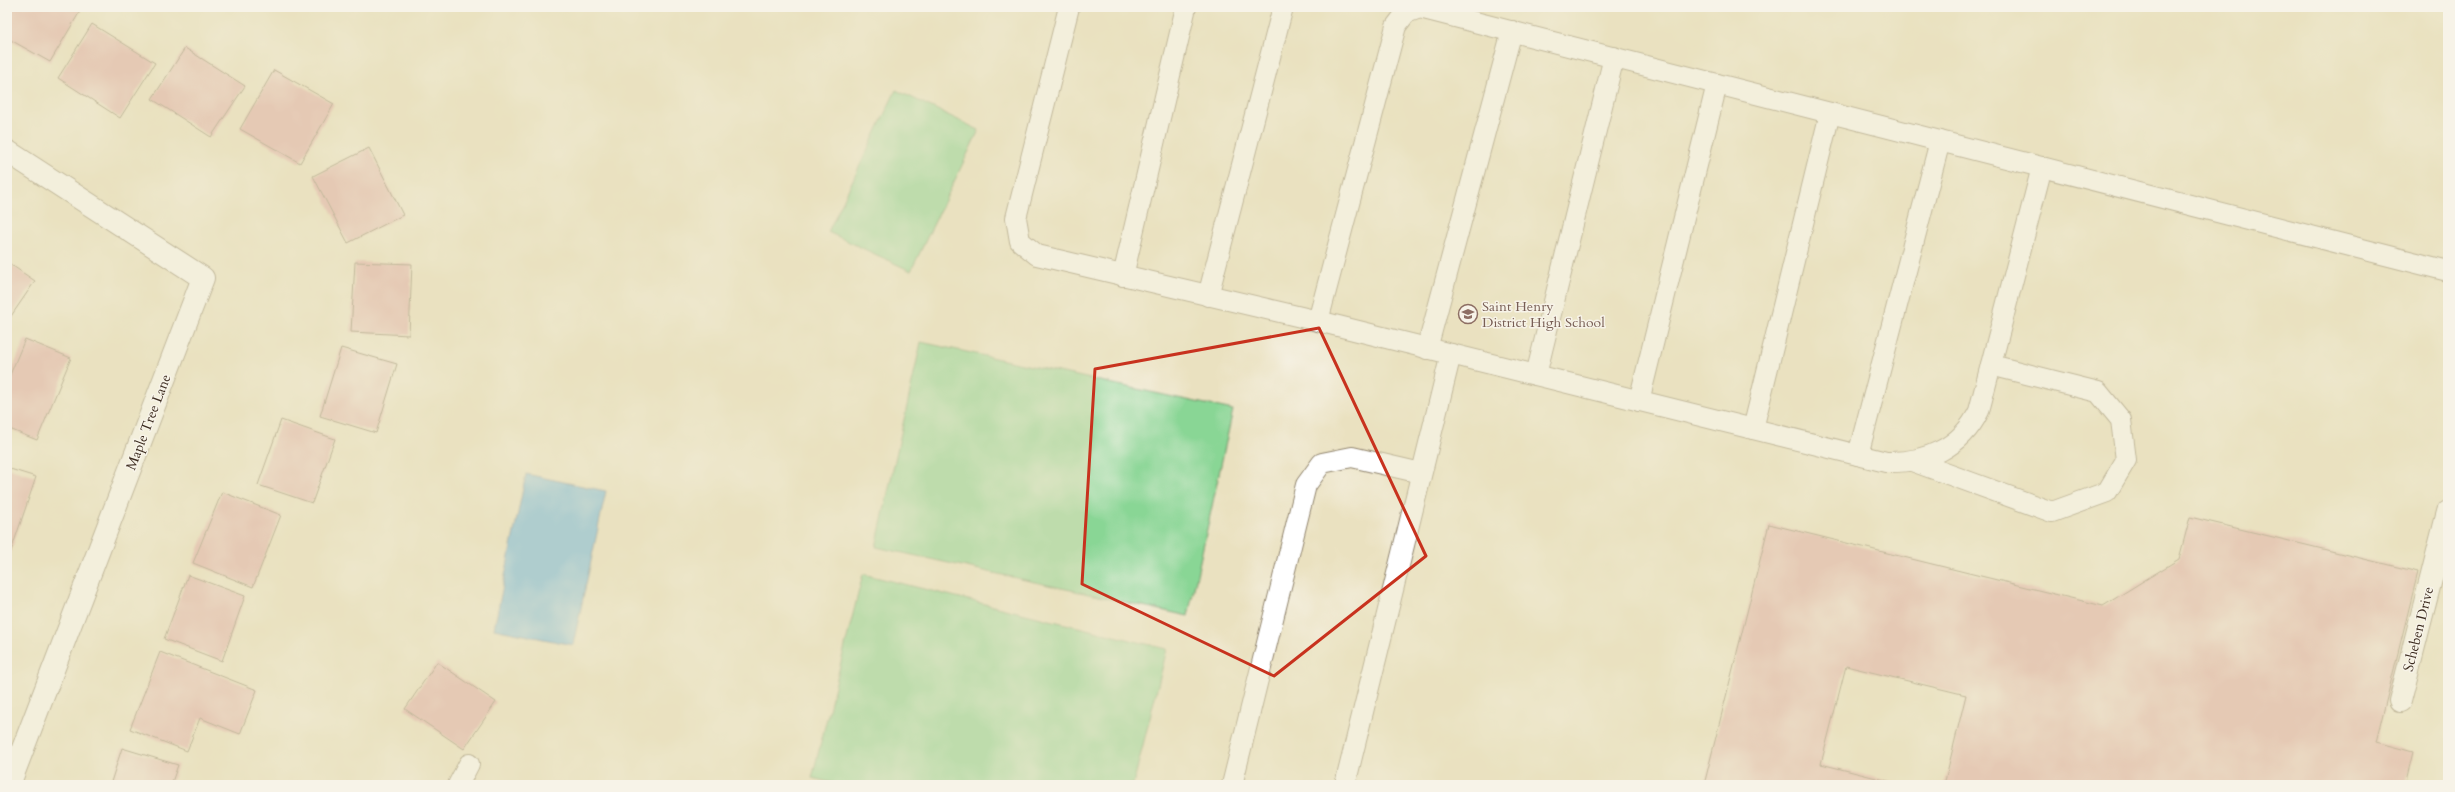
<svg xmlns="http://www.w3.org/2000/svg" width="2455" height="792" viewBox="0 0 2455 792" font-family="Cardo,serif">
<rect width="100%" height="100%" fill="#f7f3e8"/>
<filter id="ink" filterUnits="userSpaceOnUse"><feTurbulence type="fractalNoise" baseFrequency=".025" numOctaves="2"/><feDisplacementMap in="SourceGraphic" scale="8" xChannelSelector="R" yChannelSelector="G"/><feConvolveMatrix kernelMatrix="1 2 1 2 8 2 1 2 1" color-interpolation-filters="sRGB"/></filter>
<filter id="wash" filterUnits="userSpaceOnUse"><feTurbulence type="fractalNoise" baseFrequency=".012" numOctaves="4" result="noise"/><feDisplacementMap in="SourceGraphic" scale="16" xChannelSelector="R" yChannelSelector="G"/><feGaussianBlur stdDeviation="0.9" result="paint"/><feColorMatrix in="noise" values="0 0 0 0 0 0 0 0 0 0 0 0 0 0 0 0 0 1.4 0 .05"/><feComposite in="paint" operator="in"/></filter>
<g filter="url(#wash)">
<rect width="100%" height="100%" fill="#eae1c0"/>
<!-- green -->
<g fill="#89d695" stroke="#62805a">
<polygon points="896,90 979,130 911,271 828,232"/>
<polygon points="921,342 1233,410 1188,616 876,547"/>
<polygon points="863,574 1167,649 1133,785 841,785 812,778"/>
</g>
<!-- water -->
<polygon fill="#68b4e1" stroke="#526f80" points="526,474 606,491 573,645 494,629"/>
<g id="blocks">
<!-- building -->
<g fill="#e1aca7">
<polygon points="7,7 79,7 82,8 50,62 7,38"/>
<polygon points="92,24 155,63 120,118 58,78"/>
<polygon points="185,48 245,86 211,137 152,99"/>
<polygon points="274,70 334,104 300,163 240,129"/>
<polygon points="369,148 403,215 348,243 313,176"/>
<polygon points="7,262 35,281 7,322"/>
<polygon points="355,262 412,264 409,335 351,332"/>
<polygon points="25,339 71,358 37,440 7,428 7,382"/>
<polygon points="341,348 397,364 376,433 320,416"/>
<polygon points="281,420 335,439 312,503 258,485"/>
<polygon points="7,468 36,477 10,554 7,553"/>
<polygon points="222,492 281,515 253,587 193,563"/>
<polygon points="2190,517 2418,572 2376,742 2413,752 2405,785 1944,785 1966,695 1846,666 1821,764 1904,785 1704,785 1769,524 2103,606 2179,559"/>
<polygon points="188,575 245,596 222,661 164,639"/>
<polygon points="160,652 257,690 240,734 200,718 187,751 130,729"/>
<polygon points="437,662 496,702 464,749 405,709"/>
<polygon points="122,748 178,765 171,785 110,785"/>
</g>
</g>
</g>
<g filter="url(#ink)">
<use href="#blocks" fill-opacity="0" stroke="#92866f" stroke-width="1"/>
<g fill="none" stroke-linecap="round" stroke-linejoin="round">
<!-- service casing -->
<g stroke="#92866f" stroke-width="22">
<g id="service">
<polyline points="1069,7 1016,218 1020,241 1037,255 1318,321 1396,26 1406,13 1420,8 2448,271"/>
<polyline points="1123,276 1186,7"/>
<polyline points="1208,296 1283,7"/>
<path d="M1318 321 1886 462C1926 463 1961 448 1979 411L2042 167"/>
<polyline points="1427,349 1512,31"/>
<polyline points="1536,375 1614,57"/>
<polyline points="1639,401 1717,84"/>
<polyline points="1753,429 1830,113"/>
<polyline points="1858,455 1940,141"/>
<polyline points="1912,461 2052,512 2107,492 2126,460 2121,420 2098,392 1991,365"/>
<polyline points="458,785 469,764"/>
<polyline points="1232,785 1306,485 1322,463 1352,457 1421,473"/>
<polyline points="1345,785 1451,354"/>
</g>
</g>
<!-- minor casing -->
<g stroke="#92866f" stroke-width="24">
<g id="minor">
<polyline points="7,151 203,278 9,785"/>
<polyline points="2400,701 2448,512"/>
</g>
</g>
<!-- service -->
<use href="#service" stroke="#fff" stroke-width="20"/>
<!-- minor -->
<use href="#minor" stroke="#fff" stroke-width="22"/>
</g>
</g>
<!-- marked area -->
<path d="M0 0H2455V792H0ZM1319 328 1426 556 1274 676 1082 584 1095 369Z" fill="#eae1c0" fill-opacity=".55" fill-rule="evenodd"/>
<path fill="none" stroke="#c8321e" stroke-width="3" stroke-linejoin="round" d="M1319 328 1426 556 1274 676 1082 584 1095 369Z"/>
<!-- icons -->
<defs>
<g id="school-ring" transform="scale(1)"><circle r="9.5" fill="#f7f3e8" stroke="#8d6e63" stroke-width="1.5"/><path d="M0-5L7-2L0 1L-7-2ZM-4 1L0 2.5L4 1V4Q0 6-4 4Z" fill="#8d6e63"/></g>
</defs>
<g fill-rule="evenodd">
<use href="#school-ring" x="1468" y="314"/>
</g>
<g text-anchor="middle" stroke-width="3" stroke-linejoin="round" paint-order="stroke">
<!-- education labels -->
<g font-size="14" fill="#785e54" stroke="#f7f3e8" text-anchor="start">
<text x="1482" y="311">Saint Henry<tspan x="1482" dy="16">District High School</tspan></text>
</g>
<!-- street labels -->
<g font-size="14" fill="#3b2a1e" stroke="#f7f3e8">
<text transform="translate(148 422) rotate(-69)" y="5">Maple Tree Lane</text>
<text transform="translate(2418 629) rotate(-76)" y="5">Scheben Drive</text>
</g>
</g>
<!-- margin -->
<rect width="2455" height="792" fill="none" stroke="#f7f3e8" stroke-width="24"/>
</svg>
